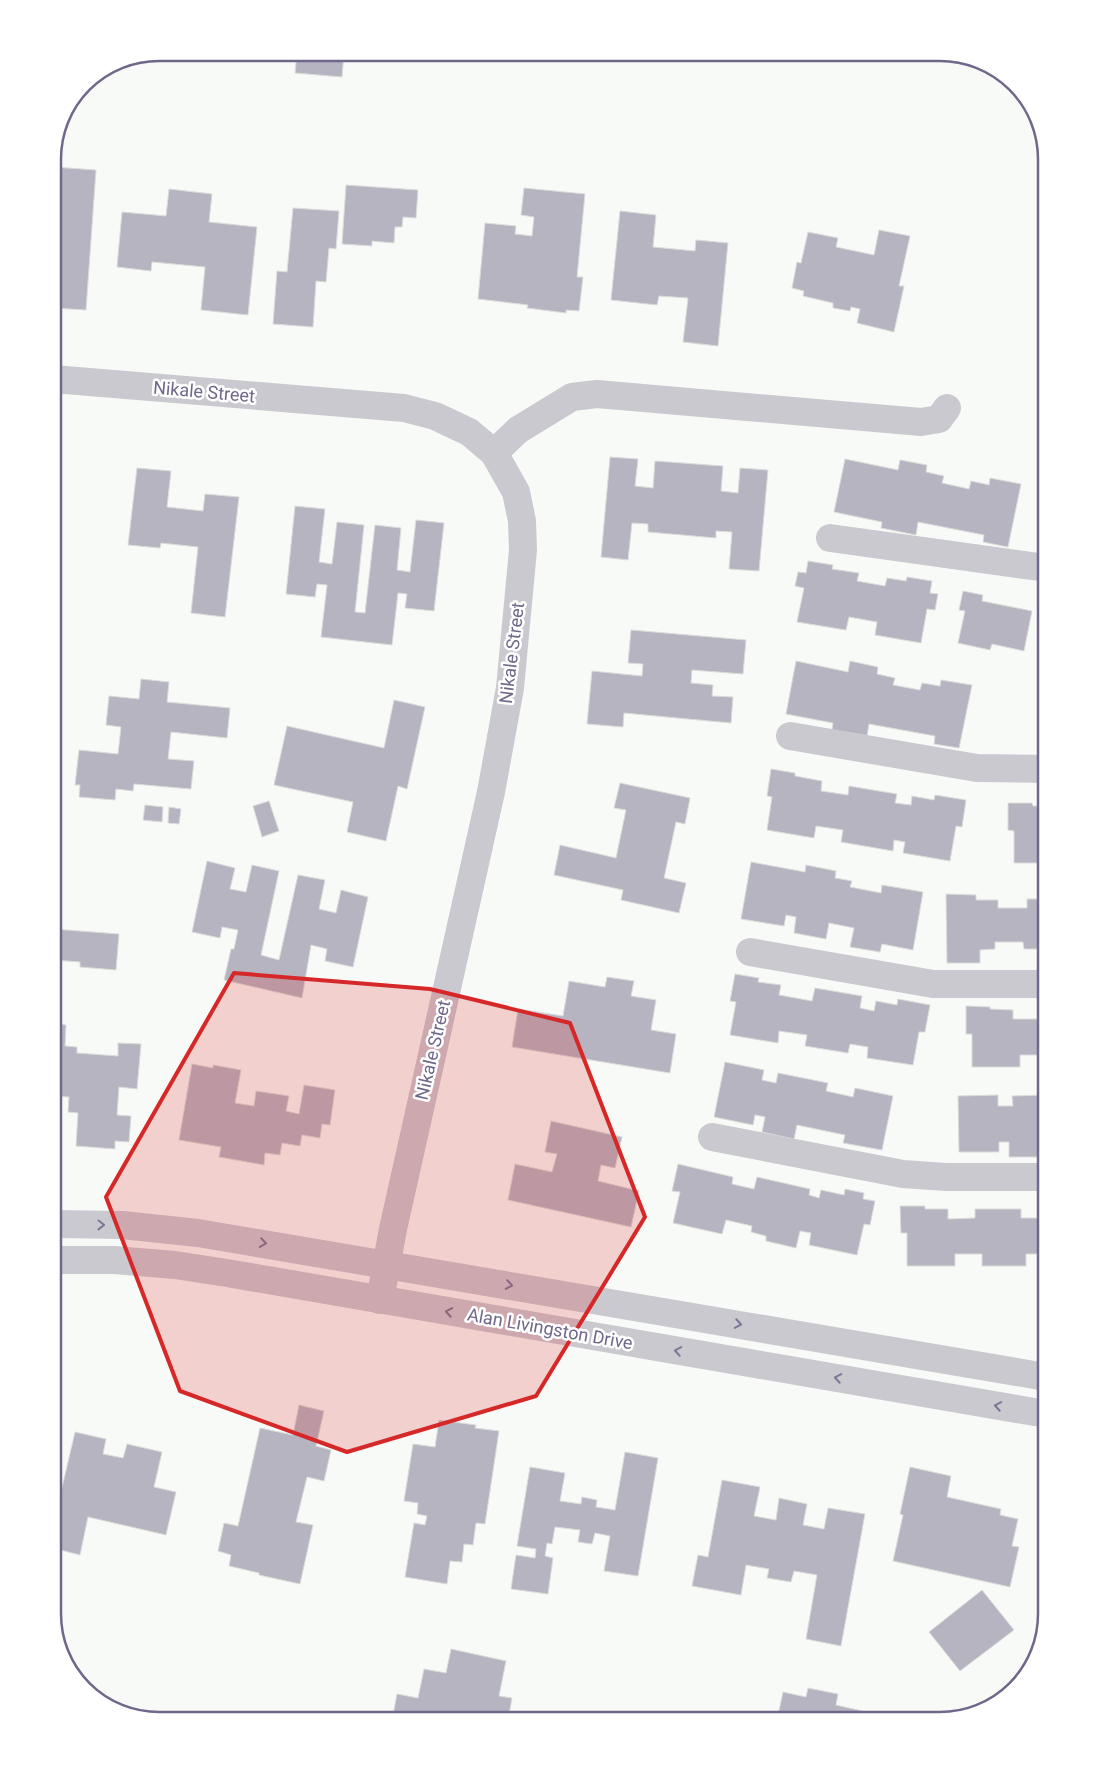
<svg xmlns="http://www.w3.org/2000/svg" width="1099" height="1773" viewBox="0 0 1099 1773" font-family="Roboto,sans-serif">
<rect width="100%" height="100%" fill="#f8faf7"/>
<!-- building -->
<g fill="#b7b4c1" stroke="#dadcd9">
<polygon points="297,53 344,53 342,77 295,73"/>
<polygon points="53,167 96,170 86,310 53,308"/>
<polygon points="346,185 418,190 416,218 403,217 402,227 395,227 394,243 372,241 372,246 342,244"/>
<polygon points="524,188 585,194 577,277 583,277 579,311 566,310 566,313 527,308 528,305 478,299 485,223 516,226 515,234 532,236 534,217 521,215"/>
<polygon points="169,189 212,194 209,222 257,227 248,315 201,310 205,267 152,262 151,271 117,267 122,212 166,216"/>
<polygon points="293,208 339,211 336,249 329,248 326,282 316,281 313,327 273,324 277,271 287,272"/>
<polygon points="620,211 656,215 653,247 695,251 696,240 728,243 718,346 683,342 688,298 659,296 657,305 611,300"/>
<polygon points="879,230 910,236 899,286 904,286 894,332 857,323 860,309 851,307 850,311 833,308 833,303 803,296 804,291 792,288 797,262 801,263 808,232 838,238 836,247 874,255"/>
<polygon points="610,457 638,459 635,486 653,488 655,461 723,466 721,491 738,493 740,468 768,470 759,571 729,569 732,532 716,531 716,538 648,532 648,524 632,523 628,560 601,557"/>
<polygon points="845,459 898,470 900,460 927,465 926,472 944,476 942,483 969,489 971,481 989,485 990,478 1021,484 1008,547 983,542 984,535 918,522 916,535 881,528 882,522 834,512"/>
<polygon points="137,468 171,471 167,507 203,511 205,494 239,497 225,617 191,613 198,547 161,543 160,548 128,545"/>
<polygon points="295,506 325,509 319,562 332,564 337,522 364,525 355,612 365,613 375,525 401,528 397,570 410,572 416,520 444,523 434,611 405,608 407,594 398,593 392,645 321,637 327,585 317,584 315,597 286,594"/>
<polygon points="808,561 833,565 832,569 859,573 857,581 885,586 887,578 906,581 907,577 932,581 930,593 938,594 935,610 927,609 921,643 875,635 877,622 849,617 846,630 797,622 804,588 795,586 798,572 806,573"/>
<polygon points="963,591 983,595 982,601 1032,611 1024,651 992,644 990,650 958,643 965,611 959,610"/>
<polygon points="631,630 746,640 743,674 692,670 691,683 713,685 712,696 733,697 731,723 624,713 623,727 587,724 592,671 642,676 643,664 628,663"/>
<polygon points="796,661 848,672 850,661 878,667 877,674 895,678 893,685 920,690 922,683 940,686 941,680 972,685 959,748 934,744 935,736 869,724 867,736 832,730 833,723 786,714"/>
<polygon points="141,679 169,682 167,702 230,708 227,738 171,732 168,759 194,761 191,789 134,784 133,791 116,789 115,800 79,797 80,785 75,785 79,750 118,754 121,727 106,725 109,696 139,699"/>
<polygon points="1042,693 1046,694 1046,749 1040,749"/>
<polygon points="394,700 425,707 407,789 398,786 386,841 347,832 353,802 274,785 287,726 384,748"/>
<polygon points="771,769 795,773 795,776 822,781 821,791 848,795 849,786 897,794 895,803 911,805 912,796 934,800 935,795 966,800 962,827 956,826 950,861 903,853 905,842 894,840 893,851 841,842 843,830 816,826 814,838 767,830 772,797 767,796"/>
<polygon points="620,783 690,798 685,824 676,822 664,878 686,883 679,913 621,900 623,890 554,875 560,845 616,858 626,810 614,808"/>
<polygon points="269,801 279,831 262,837 253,806"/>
<polygon points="1008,803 1032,803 1033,806 1046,806 1046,863 1014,863 1014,831 1008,830"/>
<polygon points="145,805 163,807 162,822 143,820"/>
<polygon points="169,807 181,809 179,824 168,823"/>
<polygon points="207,861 235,868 230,889 246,892 252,865 279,871 261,955 279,960 298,875 325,880 319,909 336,913 341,890 368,897 353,967 325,961 327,949 311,945 302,998 224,980 231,949 234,949 238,930 222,927 220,938 192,932"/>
<polygon points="751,862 805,872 806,865 836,871 835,878 852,881 850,887 881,893 882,885 923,892 913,950 882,944 880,952 850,947 854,928 829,923 826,939 794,933 796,917 786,915 784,926 741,919"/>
<polygon points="53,871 61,871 58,905 53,905"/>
<polygon points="946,894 976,895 976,900 998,900 998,908 1027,908 1027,899 1044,899 1045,894 1046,894 1046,962 1040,962 1040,949 1024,949 1023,942 995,942 995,949 980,950 980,963 947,963"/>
<polygon points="53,929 119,934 116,970 80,967 80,962 53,960"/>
<polygon points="735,974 759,978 758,982 781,985 779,995 812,1001 815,988 862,996 860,1008 874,1011 876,1001 897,1005 898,999 930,1005 925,1032 919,1032 913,1065 867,1058 868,1047 850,1044 848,1053 805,1046 807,1035 779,1031 778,1043 730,1035 736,1002 730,1001"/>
<polygon points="607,977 634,981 631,996 656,1000 651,1030 676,1034 670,1073 512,1047 518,1009 563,1016 569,981 605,987"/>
<polygon points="966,1006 990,1007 990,1009 1013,1010 1013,1019 1040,1019 1040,1009 1046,1009 1046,1055 1020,1055 1020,1067 972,1067 972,1034 966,1034"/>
<polygon points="53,1024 66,1025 65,1046 77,1047 77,1053 118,1056 118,1043 141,1044 137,1089 119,1087 117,1115 131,1116 129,1142 115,1141 115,1149 76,1146 78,1113 68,1112 69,1097 53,1096"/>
<polygon points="725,1062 764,1070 762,1080 776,1083 778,1073 828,1083 826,1091 853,1097 855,1088 893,1096 882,1150 843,1143 845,1135 797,1125 794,1139 762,1132 765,1117 755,1115 753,1125 714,1117"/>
<polygon points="192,1064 213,1068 213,1065 241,1070 235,1103 254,1106 256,1091 289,1096 286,1111 299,1114 304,1085 335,1090 330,1125 322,1124 320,1138 302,1135 300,1146 282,1143 280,1155 265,1153 264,1165 219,1157 221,1147 179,1140"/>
<polygon points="998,1095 998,1106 1013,1106 1012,1096 1046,1095 1046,1143 1042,1143 1042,1157 1009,1157 1009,1142 999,1142 999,1152 959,1152 958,1096"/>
<polygon points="551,1121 622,1137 615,1168 601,1165 598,1181 639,1191 631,1227 508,1200 515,1164 552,1172 557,1154 545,1152"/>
<polygon points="678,1164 733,1177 732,1184 754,1189 757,1177 810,1189 809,1195 819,1198 821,1190 844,1195 845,1189 864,1193 863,1199 875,1201 870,1225 864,1224 857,1255 809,1245 811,1233 800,1231 796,1248 766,1241 766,1236 751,1232 752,1226 726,1220 722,1234 673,1223 680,1192 672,1191"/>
<polygon points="900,1206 925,1206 925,1209 948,1209 948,1219 975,1218 975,1209 1021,1209 1021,1218 1044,1218 1044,1209 1046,1209 1046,1265 1045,1266 1045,1254 1026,1254 1026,1266 982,1266 982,1254 955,1254 955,1266 907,1266 907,1233 901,1233"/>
<polygon points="299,1405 324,1411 316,1446 331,1450 324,1481 307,1477 296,1522 313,1525 300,1584 259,1575 259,1573 229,1566 231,1555 218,1551 224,1523 238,1526 260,1428 293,1435"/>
<polygon points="439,1420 476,1425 475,1428 499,1431 485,1524 476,1523 473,1545 464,1544 462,1562 450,1561 447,1584 405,1577 414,1523 425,1525 427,1516 417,1514 418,1503 404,1501 413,1444 435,1447"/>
<polygon points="75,1432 106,1439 103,1454 123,1458 127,1444 162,1452 154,1487 176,1492 166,1535 88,1517 80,1555 53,1548 53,1508 57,1509"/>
<polygon points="625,1452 658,1458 638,1576 604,1571 610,1536 595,1533 592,1544 578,1542 580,1530 555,1527 552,1544 547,1543 545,1556 553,1558 548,1594 511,1589 516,1555 535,1558 536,1549 517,1546 530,1467 565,1473 560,1501 581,1504 582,1497 597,1500 596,1507 615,1510"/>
<polygon points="910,1467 951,1476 947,1497 1001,1509 1000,1515 1018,1519 1012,1546 1019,1547 1010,1587 893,1561 903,1515 900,1514"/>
<polygon points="722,1480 760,1487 754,1516 776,1520 779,1498 807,1504 803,1525 824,1529 828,1508 865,1514 841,1646 806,1639 817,1575 794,1571 791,1582 767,1578 769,1569 746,1565 741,1595 692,1586 698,1555 708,1557"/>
<polygon points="982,1590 1014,1630 960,1671 929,1632"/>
<polygon points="451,1649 506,1661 499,1696 512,1698 509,1715 534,1720 392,1720 397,1694 418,1698 424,1669 446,1673"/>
<polygon points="808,1688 838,1694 836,1705 884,1716 883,1720 777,1720 783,1692 806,1697"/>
</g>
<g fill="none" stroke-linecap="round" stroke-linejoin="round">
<!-- minor -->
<g stroke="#cbc9d0" stroke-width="28">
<polyline points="53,379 404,408 435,416 469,432 494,453 516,492 522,521 523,550 510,688 491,792 393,1229 380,1300"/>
<polyline points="494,453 518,430 572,397 597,394 921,422 939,419 947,408"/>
<polyline points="830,538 1046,568"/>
<polyline points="790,736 977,768 1046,769"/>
<polyline points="750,952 933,984 1046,984"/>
<polyline points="712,1137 903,1174 946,1177 1046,1177"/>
<polyline points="53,1224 122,1225 198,1233 1046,1377"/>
<polyline points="53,1260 114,1260 175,1265 227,1273 1046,1414"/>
</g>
</g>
<!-- one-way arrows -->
<defs><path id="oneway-chevron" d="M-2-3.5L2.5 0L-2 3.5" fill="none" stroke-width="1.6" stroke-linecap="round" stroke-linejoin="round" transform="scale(1.25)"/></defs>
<g stroke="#7e7694">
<use href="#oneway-chevron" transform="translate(101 1225) rotate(1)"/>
<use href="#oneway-chevron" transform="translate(263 1243) rotate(9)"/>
<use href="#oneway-chevron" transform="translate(509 1285) rotate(10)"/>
<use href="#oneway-chevron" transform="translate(449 1312) rotate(-170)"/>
<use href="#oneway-chevron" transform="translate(738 1324) rotate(10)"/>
<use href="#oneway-chevron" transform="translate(678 1351) rotate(-170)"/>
<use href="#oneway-chevron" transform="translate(838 1378) rotate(-170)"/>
<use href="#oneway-chevron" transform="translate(998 1406) rotate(-170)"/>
</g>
<!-- marked area -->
<path fill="#d62828" fill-opacity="0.2" stroke="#d62828" stroke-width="4" stroke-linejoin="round" d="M234 973 430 989 570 1023 645 1217 536 1396 347 1452 180 1391 106 1197Z"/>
<g text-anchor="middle" stroke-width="5" stroke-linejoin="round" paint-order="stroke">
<!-- street labels -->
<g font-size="18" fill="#70678a" stroke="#fff">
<text transform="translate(204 392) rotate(5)" y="6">Nikale Street</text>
<text transform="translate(512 653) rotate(-83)" y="6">Nikale Street</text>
<text transform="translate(433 1050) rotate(-77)" y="6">Nikale Street</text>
<text transform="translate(550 1329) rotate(10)" y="6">Alan Livingston Drive</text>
</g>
</g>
<!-- crop -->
<path d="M0 0H1099V1773H0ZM159 61H940A98 98 0 0 1 1038 159V1614A98 98 0 0 1 940 1712H159A98 98 0 0 1 61 1614V159A98 98 0 0 1 159 61Z" fill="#fff" fill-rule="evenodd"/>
<path fill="none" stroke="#70678a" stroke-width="2.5" d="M159 61H940A98 98 0 0 1 1038 159V1614A98 98 0 0 1 940 1712H159A98 98 0 0 1 61 1614V159A98 98 0 0 1 159 61Z"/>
</svg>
